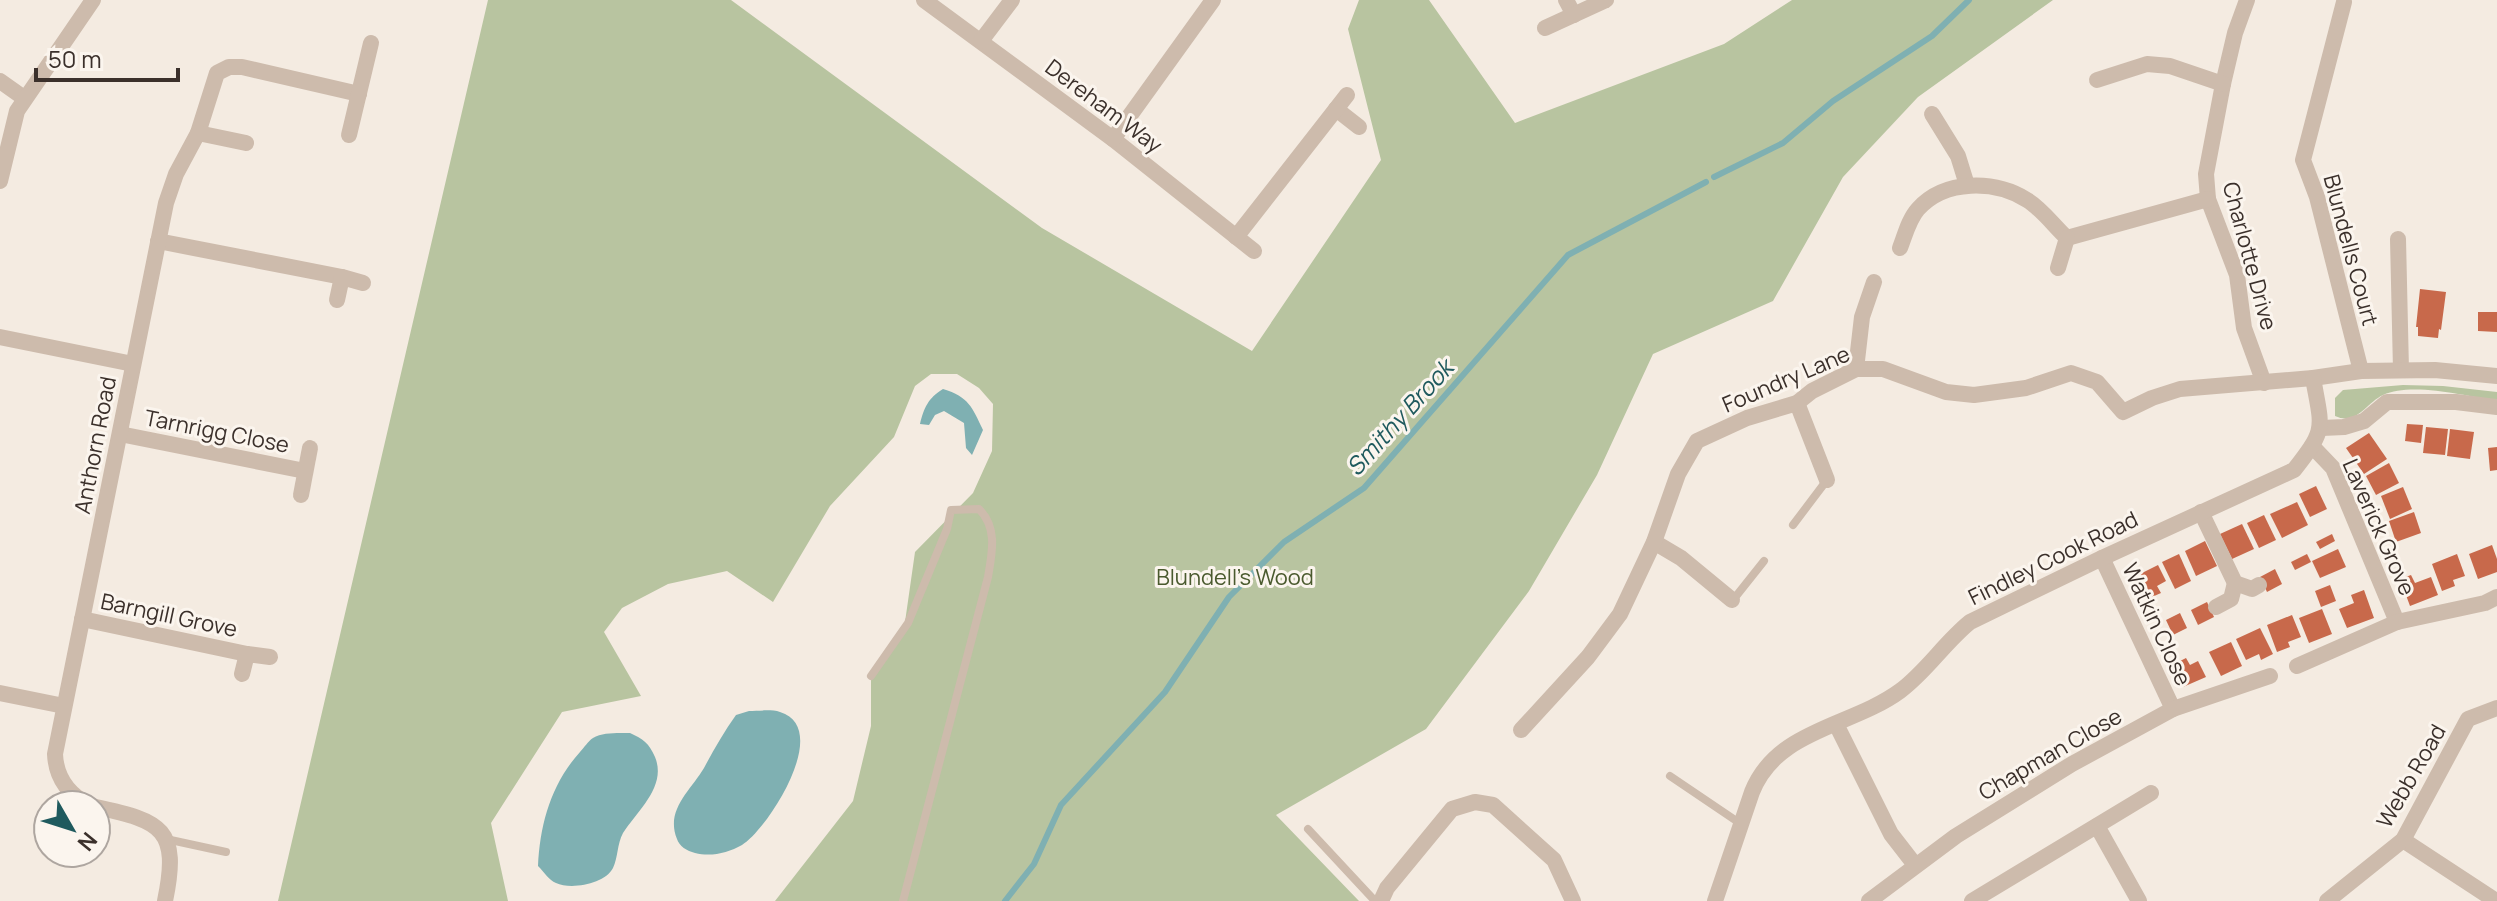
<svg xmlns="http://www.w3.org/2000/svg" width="2497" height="901" viewBox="0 0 2497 901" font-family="Manrope,sans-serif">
<rect width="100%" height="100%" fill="#f4ebe1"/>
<!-- green -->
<g fill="#b8c4a0">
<polygon points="488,0 731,0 1042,228 1252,351 1381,160 1348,29 1359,0 1429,0 1515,123 1724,44 1792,0 2053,0 1918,97 1843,177 1773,301 1653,354 1597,475 1529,591 1426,729 1276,815 1359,901 775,901 853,801 871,726 871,676 904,629 915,552 973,493 992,451 993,404 979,388 957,374 931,374 915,386 894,437 830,506 773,602 727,571 668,584 622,608 604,632 641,696 562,712 491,823 508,901 278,901"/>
<path d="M2403 385 2443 386 2497 392V401C2466 396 2412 382 2383 395 2366 403 2357 426 2335 416V398L2343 390Z"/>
</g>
<!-- water -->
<g fill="#7fb0b2">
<path d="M943 389C969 397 972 407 983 430L972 455 966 448 964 423 944 411 935 415 929 425 920 424C924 408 928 398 943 389Z"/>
<path d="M749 711C758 711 771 709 780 712 833 728 768 829 742 845 728 853 711 857 695 853 687 851 679 846 677 839 665 810 691 790 704 768 714 749 724 732 736 715Z"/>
<path d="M630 733C643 739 649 743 655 757 667 786 638 810 623 833 617 844 618 858 613 868 605 884 571 890 556 883 549 880 544 872 538 866 540 824 551 784 580 752 584 748 588 741 593 738 603 732 618 733 630 733Z"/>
</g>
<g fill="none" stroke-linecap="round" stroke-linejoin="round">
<!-- stream -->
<g stroke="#7fb0b2" stroke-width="6">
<polyline points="1714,177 1783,143 1833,101 1932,36 1969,0"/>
<polyline points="1005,901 1034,864 1061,805 1165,692 1229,597 1284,542 1364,488 1568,255 1706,182"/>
</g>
</g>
<!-- building -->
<g fill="#c8694b">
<polygon points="2420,289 2446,292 2441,330 2439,329 2438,338 2418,336 2418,327 2416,327"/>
<polygon points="2478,312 2497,312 2497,332 2478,331"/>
<polygon points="2407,424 2423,425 2421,443 2405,441"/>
<polygon points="2426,427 2448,429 2445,455 2423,453"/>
<polygon points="2450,429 2474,432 2470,459 2447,456"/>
<polygon points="2369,433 2387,459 2364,474 2346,448"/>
<polygon points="2497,447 2497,470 2490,471 2488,448"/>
<polygon points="2389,463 2399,483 2376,495 2366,476"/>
<polygon points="2316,486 2327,509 2310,517 2299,494"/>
<polygon points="2403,487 2412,509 2390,519 2381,496"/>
<polygon points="2297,502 2308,525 2282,538 2270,514"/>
<polygon points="2414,512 2421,533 2396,542 2389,521"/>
<polygon points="2264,515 2276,540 2259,548 2247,523"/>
<polygon points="2242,524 2254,549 2232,559 2220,534"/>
<polygon points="2332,534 2335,541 2320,549 2316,542"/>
<polygon points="2205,541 2217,566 2196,576 2185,551"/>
<polygon points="2492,545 2497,559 2497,572 2478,579 2469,554"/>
<polygon points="2338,549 2346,567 2320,578 2312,561"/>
<polygon points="2179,554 2191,581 2175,589 2162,562"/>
<polygon points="2307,554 2311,562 2295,570 2291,562"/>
<polygon points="2457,554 2465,576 2453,580 2455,586 2442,591 2432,564"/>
<polygon points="2158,565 2166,581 2157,586 2161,593 2145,600 2134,577"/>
<polygon points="2275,569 2282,584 2267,592 2260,577"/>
<polygon points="2411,575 2415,583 2431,577 2438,595 2410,606 2400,579"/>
<polygon points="2330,585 2336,601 2321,607 2315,591"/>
<polygon points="2364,590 2374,618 2347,628 2339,609 2354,603 2351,595"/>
<polygon points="2207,602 2214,617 2198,625 2191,610"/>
<polygon points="2322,609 2332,634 2309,643 2299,618"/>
<polygon points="2180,613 2187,628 2173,635 2166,620"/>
<polygon points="2292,615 2301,637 2288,642 2290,647 2277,652 2267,625"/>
<polygon points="2260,628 2273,654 2261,660 2259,654 2246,660 2236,639"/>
<polygon points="2231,642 2242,666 2221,676 2209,652"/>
<polygon points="2186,658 2190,665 2198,661 2206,677 2183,687 2172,665"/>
</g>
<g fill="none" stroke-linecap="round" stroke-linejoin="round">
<!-- lane -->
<g stroke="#cdbbac" stroke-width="8">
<polyline points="1793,525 1827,480"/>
<polyline points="1733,600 1764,561"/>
<path d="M871 676 908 623 947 529 951 510 979 509C998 528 992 553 988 577L903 901"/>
<polyline points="1670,776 1741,824"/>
<polyline points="1308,829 1375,901"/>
<polyline points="166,839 226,852"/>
</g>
<!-- street -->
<g stroke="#cdbbac" stroke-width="16">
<polyline points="924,0 1113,139 1254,251"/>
<polyline points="1566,0 1574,15"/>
<polyline points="2247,0 2235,33 2223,84 2206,174 2208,199 2237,275 2244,328 2264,383"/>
<polyline points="2344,2 2303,160 2317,197 2361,371"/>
<polyline points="1545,28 1606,0"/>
<polyline points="981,41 1012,0"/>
<polyline points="2097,80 2147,64 2170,66 2223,84"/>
<polyline points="0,81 24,98"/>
<polyline points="1336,109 1359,127"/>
<polyline points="1932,114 1958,156 1967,185"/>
<polyline points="198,133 217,73 229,67 242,67 359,94"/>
<polyline points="349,135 371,43"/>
<polyline points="1113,139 1213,0"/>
<polyline points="0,181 17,111 93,0"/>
<polyline points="1236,237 1347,95"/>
<polyline points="2398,239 2401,370"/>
<polyline points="158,241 342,277"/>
<path d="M1900 248C1905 235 1909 219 1918 209 1945 179 1995 180 2027 200 2042 209 2054 226 2067 238L2208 199"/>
<polyline points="2058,268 2067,238"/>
<polyline points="337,300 342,277 363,283"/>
<polyline points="0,337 133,364"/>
<polyline points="1856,369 1862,317 1874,282"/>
<polyline points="1797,403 1827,480"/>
<polyline points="2322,428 2344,427 2364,421 2387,402 2456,402 2497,407"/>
<polyline points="120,434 305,471"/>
<polyline points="2312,446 2333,468 2397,622"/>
<polyline points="301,495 310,448"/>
<polyline points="2201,512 2235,583 2252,589 2259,585"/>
<polyline points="1654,542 1681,558 1732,600"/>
<polyline points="2102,558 2173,709"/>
<polyline points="2216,607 2231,599 2235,583"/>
<polyline points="82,619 247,654"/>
<polyline points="2297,666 2397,622 2485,603 2497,597"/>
<polyline points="242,674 247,654 270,657"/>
<polyline points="0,693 64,706"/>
<polyline points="1836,724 1891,834 1915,865"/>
<polyline points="1521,730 1588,657 1620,614 1654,542 1678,474 1697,441 1747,418 1797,403 1812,391 1856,369 1883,369 1946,392 1974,395 2026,388 2071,373 2097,382 2123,412 2152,398 2180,389 2313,378 2361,371 2435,370 2497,376"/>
<path d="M89 805C68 794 56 778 55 754L166 203 176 174 198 133 246 143"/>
<path d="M96 807C162 821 180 829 165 901"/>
<polyline points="2097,826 2139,901"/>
<polyline points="2403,840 2496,901"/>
<polyline points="1381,901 1387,888 1452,809 1475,802 1493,805 1554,860 1573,901"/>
<path d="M1715 901 1752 792C1777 729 1851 727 1900 691 1927 671 1944 643 1970 622L2102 558 2294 470C2327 428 2322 429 2313 378"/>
<polyline points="1869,901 1956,836 2072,764 2173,709 2270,676"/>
<polyline points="1972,901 2151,793"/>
<polyline points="2327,901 2403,840 2468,719 2497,708"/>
</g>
</g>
<g text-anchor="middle" stroke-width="6" stroke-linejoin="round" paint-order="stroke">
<!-- street labels -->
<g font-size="22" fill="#3b302b" stroke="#fbf5ee">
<text transform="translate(1104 106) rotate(37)" y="8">Dereham Way</text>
<text transform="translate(2351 250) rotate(75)" y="8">Blundells Court</text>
<text transform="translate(2250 256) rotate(75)" y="8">Charlotte Drive</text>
<text transform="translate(1786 379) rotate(-23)" y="8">Foundry Lane</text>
<text transform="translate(217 431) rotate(11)" y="8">Tarnrigg Close</text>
<text transform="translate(95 445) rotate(-79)" y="8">Anthorn Road</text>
<text transform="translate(2379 527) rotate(66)" y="8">Laverick Grove</text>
<text transform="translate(2053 558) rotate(-26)" y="8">Findley Cook Road</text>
<text transform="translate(169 615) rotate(12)" y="8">Barngill Grove</text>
<text transform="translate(2157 624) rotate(65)" y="8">Watkin Close</text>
<text transform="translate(2050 754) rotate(-30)" y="8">Chapman Close</text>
<text transform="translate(2411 776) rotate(-60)" y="8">Webb Road</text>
</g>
<!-- park labels -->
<g font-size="22" fill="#4a5a2e" stroke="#fbf5ee">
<text x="1235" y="585">Blundell's Wood</text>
</g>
<!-- water labels -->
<g font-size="24" font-style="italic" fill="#1f5a5e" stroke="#fbf5ee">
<text transform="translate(1400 418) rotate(-48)" y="8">Smithy Brook</text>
</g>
</g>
<!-- north arrow -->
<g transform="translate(72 829) rotate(129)"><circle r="38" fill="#fbf5ee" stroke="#aea6a0" stroke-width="2"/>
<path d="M0-6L14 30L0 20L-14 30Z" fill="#1f5a5e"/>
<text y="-12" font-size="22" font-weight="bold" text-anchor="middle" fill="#3b302b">N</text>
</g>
<!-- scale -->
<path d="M36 68v12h142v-12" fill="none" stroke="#3b302b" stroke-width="4"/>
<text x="48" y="68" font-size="24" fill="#3b302b" stroke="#fbf5ee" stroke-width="6" paint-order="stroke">50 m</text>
</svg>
